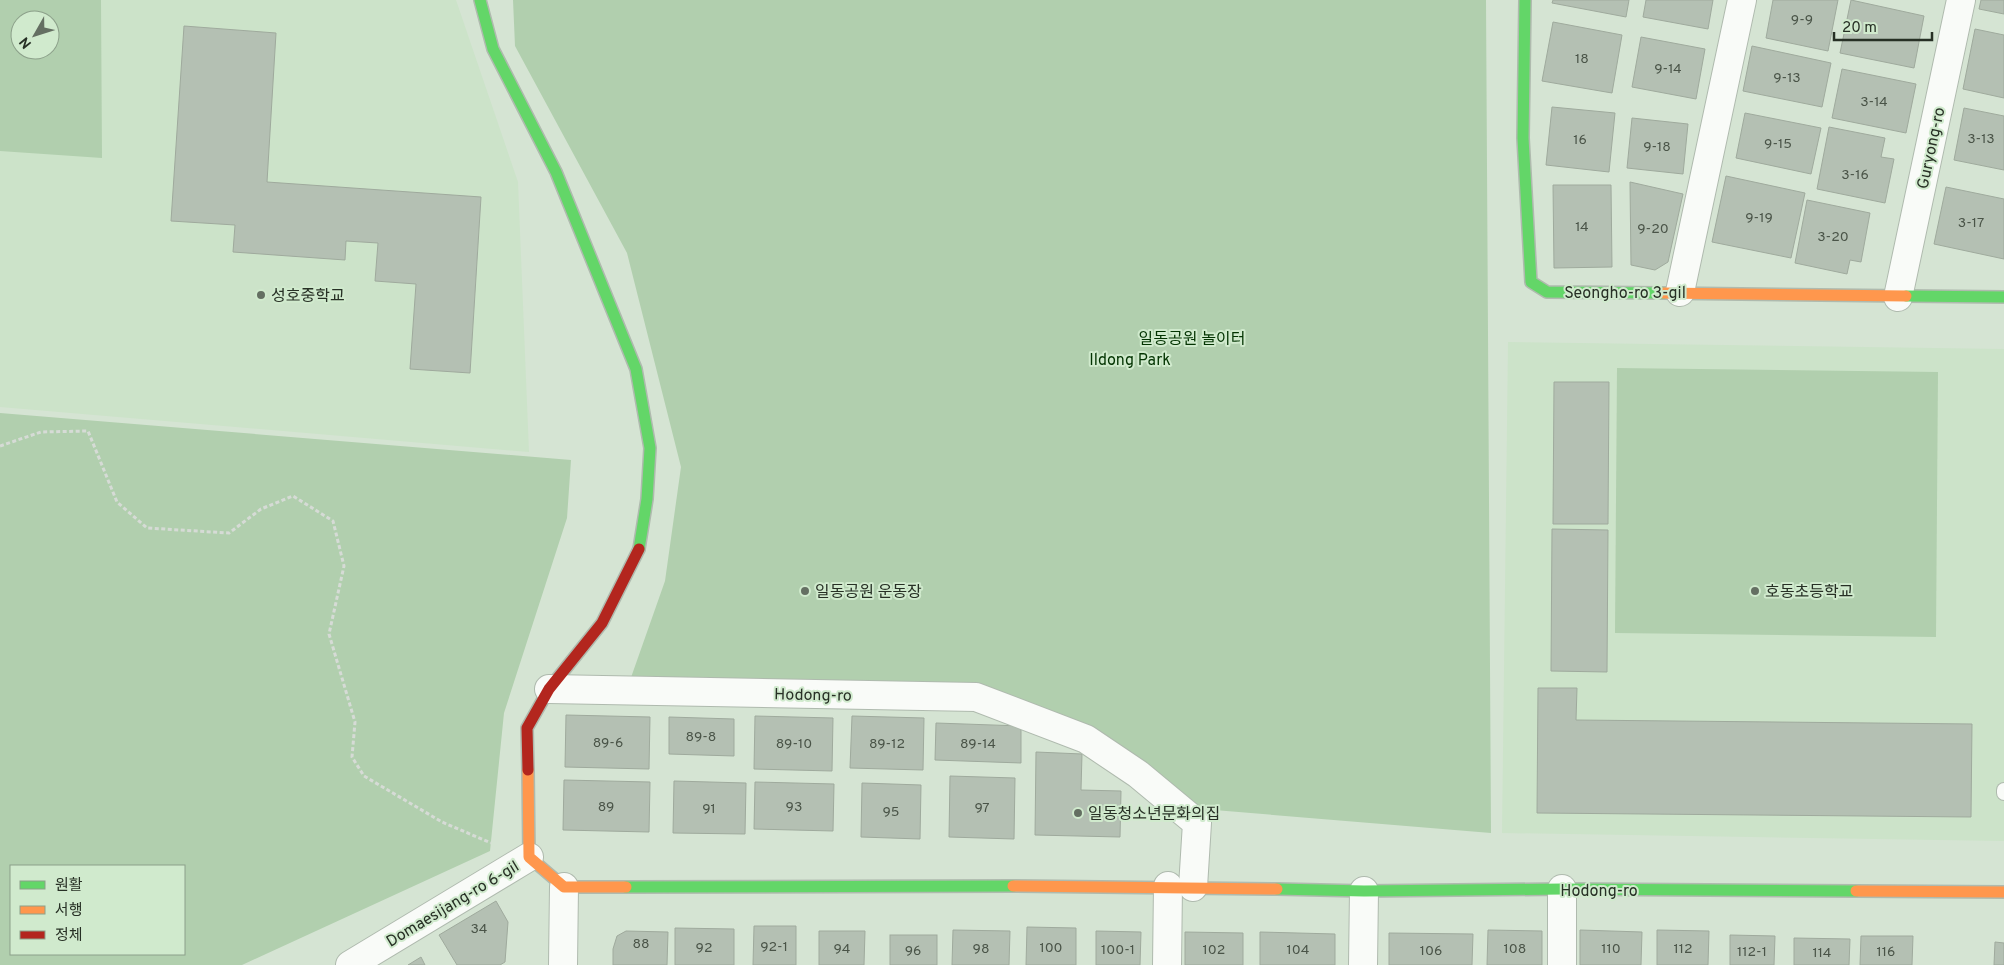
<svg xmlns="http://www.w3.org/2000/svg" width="2004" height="965" viewBox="0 0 2004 965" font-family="Overpass,'Noto Sans KR',sans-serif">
<rect width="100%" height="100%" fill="#d5e4d3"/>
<!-- built -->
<g fill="#cce3c9" fill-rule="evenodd">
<path d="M0 0H456L518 182 529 452 0 407ZM20 20H50V50H20Z"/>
<polygon points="1508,342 2004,349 2004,841 1502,833"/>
</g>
<!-- green -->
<g fill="#b1cfae" fill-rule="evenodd">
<path d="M0 0H101L102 158 0 151ZM20 20H50V50H20Z"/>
<polygon points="513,0 1486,0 1491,833 1190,808 1141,760 975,682 628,686 665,581 681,467 627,253 515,46"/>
<polygon points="1617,368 1938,372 1936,637 1615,633"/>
<path d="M0 413 571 460 567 518 504 713 490 851 242 965H0ZM11 866H184V954H11Z"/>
</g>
<!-- building -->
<g fill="#b4c0b3" stroke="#9faa9d">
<polygon points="1553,0 1629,0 1626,17 1552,3"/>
<polygon points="1646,0 1713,0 1708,29 1643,17"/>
<polygon points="1773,0 1838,0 1828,51 1766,38"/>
<polygon points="1851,0 1924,16 1914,68 1840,53"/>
<polygon points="1981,0 2004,0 2004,14 1979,9"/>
<polygon points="1553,22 1622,35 1612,93 1542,81"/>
<polygon points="184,26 276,33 267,182 481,197 470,373 410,369 416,284 375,281 378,243 346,241 345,260 233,252 235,225 171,221"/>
<polygon points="1975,29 2004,35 2004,98 1963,89"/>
<polygon points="1641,37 1705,49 1696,99 1632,87"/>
<polygon points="1752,46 1831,63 1822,107 1743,91"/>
<polygon points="1842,69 1916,84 1906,133 1832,118"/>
<polygon points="1552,107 1615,113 1609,172 1546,165"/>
<polygon points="1964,108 2004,116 2004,170 1954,160"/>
<polygon points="1745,113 1821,128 1811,174 1736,158"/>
<polygon points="1632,118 1688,124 1683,174 1627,168"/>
<polygon points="1829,127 1885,138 1881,157 1894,159 1885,203 1817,189"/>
<polygon points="1726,176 1805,193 1791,258 1712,242"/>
<polygon points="1630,182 1683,194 1668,262 1655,270 1631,265"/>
<polygon points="1553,185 1611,185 1612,267 1554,268"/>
<polygon points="1946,187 2004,199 2004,259 1934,244"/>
<polygon points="1807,200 1870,213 1861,262 1850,260 1847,274 1795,263"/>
<polygon points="1554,382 1609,382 1608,524 1553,524"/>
<polygon points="1552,529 1608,530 1607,672 1551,671"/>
<polygon points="1538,688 1577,688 1576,720 1972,724 1971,817 1537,813"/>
<polygon points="566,715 650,717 649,769 565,767"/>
<polygon points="755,716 833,718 832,771 754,769"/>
<polygon points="852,716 924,718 923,770 850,768"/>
<polygon points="669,717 734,719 734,756 669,754"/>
<polygon points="936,723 1021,726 1021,763 935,760"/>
<polygon points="1036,752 1082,754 1081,790 1121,791 1120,837 1035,835"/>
<polygon points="950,776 1015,778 1014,839 949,837"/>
<polygon points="564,780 650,782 649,832 563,830"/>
<polygon points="674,781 746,783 745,834 673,833"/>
<polygon points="755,782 834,784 833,831 754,829"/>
<polygon points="862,783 921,785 920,839 861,837"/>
<polygon points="496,901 508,922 505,962 500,965 457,965 439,935"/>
<polygon points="754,926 796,926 796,965 753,965"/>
<polygon points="1027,927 1076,928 1076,965 1026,965"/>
<polygon points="675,928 734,929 734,965 675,965"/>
<polygon points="953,930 1010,931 1009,965 952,965"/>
<polygon points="1488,930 1542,931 1542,965 1487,965"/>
<polygon points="1580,930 1642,932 1641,965 1580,965"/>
<polygon points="1657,930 1709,931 1708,965 1657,965"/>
<polygon points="626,931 668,932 667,965 613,965 613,949 617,936"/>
<polygon points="819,931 865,931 864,965 819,965"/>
<polygon points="1096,931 1141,932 1140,965 1096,965"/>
<polygon points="1185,932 1243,933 1243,965 1185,965"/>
<polygon points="1260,932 1335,934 1335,965 1260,965"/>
<polygon points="1389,933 1473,934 1472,965 1389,965"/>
<rect x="890" y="935" width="47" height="30"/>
<polygon points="1730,935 1775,936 1774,965 1730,965"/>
<polygon points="1861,936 1913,936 1912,965 1860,965"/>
<polygon points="1794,938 1850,939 1849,965 1794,965"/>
<polygon points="1995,942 2004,943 2004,965 1994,965"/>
<polygon points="421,957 425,965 408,965"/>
</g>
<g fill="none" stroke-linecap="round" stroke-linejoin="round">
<!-- lane casing -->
<g stroke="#afbaae" stroke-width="16">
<polyline id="lane" points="2004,793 2004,790"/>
</g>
<!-- street casing -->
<g stroke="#afbaae" stroke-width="30">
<g id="street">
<polyline points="1680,292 1742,0"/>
<polyline points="1898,297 1961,0"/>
<polyline points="549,689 976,697 1086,739 1138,774 1197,823 1193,887"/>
<polyline points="350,965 529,857"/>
<polyline points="563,965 564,887"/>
<polyline points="1167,965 1168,886"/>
<polyline points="1363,965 1364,891"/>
<polyline points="1562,965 1562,889"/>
</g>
</g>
<!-- fast casing -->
<g stroke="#afbaae" stroke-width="14">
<g id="fast">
<polyline points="480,0 493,49 556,172 636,369 650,448 647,499 639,549"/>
<polyline points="1525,0 1523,138 1531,282 1547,292 1663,293"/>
<polyline points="1906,296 2004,297"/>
<polyline points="626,887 1013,886"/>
<polyline points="1277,889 1364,891 1562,889 1856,891"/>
</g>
</g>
<!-- slow casing -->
<g stroke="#afbaae" stroke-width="14">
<g id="slow">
<polyline points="1663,293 1906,296"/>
<polyline points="528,770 529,857 564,887 626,887"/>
<polyline points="1013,886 1277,889"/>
<polyline points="1856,891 2004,892"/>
</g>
</g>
<!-- jam casing -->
<g stroke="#afbaae" stroke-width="14">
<polyline id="jam" points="528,770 527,728 549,689 602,623 639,549"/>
</g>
<!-- path -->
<polyline stroke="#d6dbd6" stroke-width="3" stroke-dasharray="4 2.5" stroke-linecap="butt" points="0,446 41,432 88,431 117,502 147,528 229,533 261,509 293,496 333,521 344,566 329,634 355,722 352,757 364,776 442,822 491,843"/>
<!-- lane -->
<use href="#lane" stroke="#f9fbf8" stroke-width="14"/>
<!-- street -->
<use href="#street" stroke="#f9fbf8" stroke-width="28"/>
<!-- fast -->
<use href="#fast" stroke="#63d668" stroke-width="11"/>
<!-- slow -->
<use href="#slow" stroke="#ff974d" stroke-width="11"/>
<!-- jam -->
<use href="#jam" stroke="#b3261e" stroke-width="11"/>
</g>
<!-- markers -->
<g fill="#646f62" stroke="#d0eacd" stroke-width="2">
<circle cx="261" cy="295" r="5"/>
<circle cx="805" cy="591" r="5"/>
<circle cx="1755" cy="591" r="5"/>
<circle cx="1078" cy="813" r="5"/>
</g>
<g text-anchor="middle" stroke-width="4" stroke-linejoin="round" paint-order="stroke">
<!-- number labels -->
<g font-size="14" fill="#4a5448">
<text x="1802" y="24">9-9</text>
<text x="1582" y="63">18</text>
<text x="1668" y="73">9-14</text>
<text x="1787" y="82">9-13</text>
<text x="1874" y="106">3-14</text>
<text x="1981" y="143">3-13</text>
<text x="1580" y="144">16</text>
<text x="1778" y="148">9-15</text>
<text x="1657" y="151">9-18</text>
<text x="1855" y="179">3-16</text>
<text x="1759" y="222">9-19</text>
<text x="1971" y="227">3-17</text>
<text x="1582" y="231">14</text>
<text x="1653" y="233">9-20</text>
<text x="1833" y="241">3-20</text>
<text x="701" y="741">89-8</text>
<text x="608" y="747">89-6</text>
<text x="794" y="748">89-10</text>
<text x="887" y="748">89-12</text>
<text x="978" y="748">89-14</text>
<text x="606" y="811">89</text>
<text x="794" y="811">93</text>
<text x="982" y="812">97</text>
<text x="709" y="813">91</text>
<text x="891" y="816">95</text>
<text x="479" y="933">34</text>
<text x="641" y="948">88</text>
<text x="774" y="951">92-1</text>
<text x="704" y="952">92</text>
<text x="1051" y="952">100</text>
<text x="842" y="953">94</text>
<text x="981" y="953">98</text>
<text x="1515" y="953">108</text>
<text x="1611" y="953">110</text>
<text x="1683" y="953">112</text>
<text x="1118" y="954">100-1</text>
<text x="1214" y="954">102</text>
<text x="1298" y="954">104</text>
<text x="913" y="955">96</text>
<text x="1431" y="955">106</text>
<text x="1752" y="956">112-1</text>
<text x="1886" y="956">116</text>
<text x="1822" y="957">114</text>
</g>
<!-- street labels -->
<g font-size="16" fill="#273025" stroke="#d0eacd">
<text transform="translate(1930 148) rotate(-78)" y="6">Guryong-ro</text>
<text x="1625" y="298">Seongho-ro 3-gil</text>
<text transform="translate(813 694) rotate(1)" y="6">Hodong-ro</text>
<text x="1599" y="896">Hodong-ro</text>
<text transform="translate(452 903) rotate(-31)" y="6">Domaesijang-ro 6-gil</text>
</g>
<!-- poi labels -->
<g font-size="16" fill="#273025" stroke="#d0eacd" text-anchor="start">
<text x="271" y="301">성호중학교</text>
<text x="815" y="597">일동공원 운동장</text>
<text x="1765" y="597">호동초등학교</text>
<text x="1088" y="819">일동청소년문화의집</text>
</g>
<!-- park labels -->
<g font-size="16" fill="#033402" stroke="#d0eacd">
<text x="1192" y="344">일동공원 놀이터</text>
<text x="1130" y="365">Ildong Park</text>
</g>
</g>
<!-- legend -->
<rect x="10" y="865" width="175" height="90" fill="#d0eacd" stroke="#8ca08a"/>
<rect x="20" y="881" width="25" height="8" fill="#63d668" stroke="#8ca08a"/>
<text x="55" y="890" font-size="15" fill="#273025">원활</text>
<rect x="20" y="906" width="25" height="8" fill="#ff974d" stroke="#8ca08a"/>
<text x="55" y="915" font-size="15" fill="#273025">서행</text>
<rect x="20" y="931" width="25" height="8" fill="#b3261e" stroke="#8ca08a"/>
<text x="55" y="940" font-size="15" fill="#273025">정체</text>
<!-- north arrow -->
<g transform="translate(35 35) rotate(231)"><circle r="24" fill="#d0eacd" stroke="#8ca08a"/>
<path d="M0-4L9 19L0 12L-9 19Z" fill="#646f62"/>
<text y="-8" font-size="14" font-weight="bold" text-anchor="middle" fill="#273025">N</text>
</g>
<!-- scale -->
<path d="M1834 32v8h98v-8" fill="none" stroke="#273025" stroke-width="2.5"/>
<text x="1842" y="32" font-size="15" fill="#273025" stroke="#d0eacd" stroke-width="4" paint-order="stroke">20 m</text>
</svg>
